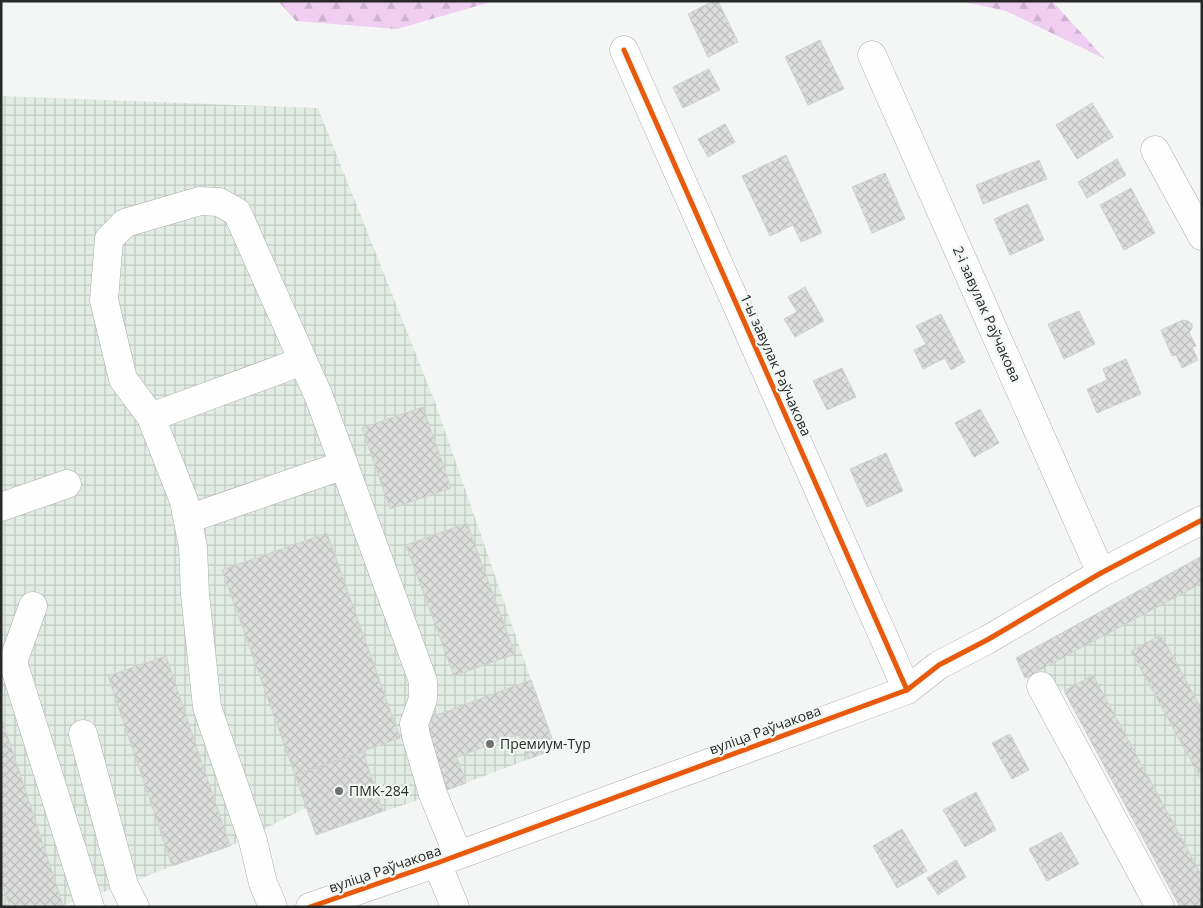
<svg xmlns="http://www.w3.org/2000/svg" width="1203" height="908" viewBox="0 0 1203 908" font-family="'Open Sans',sans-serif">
<defs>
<pattern id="industrial-grid" width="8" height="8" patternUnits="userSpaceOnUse" patternTransform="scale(1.25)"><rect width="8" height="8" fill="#e3ebe5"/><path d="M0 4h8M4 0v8" fill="none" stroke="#c3cac4"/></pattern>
<pattern id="forest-firs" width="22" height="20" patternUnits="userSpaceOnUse" patternTransform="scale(1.25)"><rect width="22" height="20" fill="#efcef1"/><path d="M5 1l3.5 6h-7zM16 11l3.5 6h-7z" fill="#cdb1cf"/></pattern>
<pattern id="building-cross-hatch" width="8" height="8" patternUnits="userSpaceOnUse" patternTransform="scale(1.25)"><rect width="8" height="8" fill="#dcdedc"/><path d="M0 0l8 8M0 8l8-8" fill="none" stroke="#bdbebd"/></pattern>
</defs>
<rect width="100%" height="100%" fill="#f3f6f4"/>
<!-- industrial -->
<g fill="url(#industrial-grid)">
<polygon points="1,96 318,108 435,402 531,680 556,749 444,791 316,835 306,808 230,846 172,866 116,888 58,907 1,907"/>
<polygon points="1202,556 1202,907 1180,907 1064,691 1025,678 1016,658"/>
</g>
<!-- forest -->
<g fill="url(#forest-firs)">
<polygon points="278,1 494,1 397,29 296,21"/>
<polygon points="960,1 1052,1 1105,59 1006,11"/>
</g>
<!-- building -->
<g fill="url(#building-cross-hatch)" stroke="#d0d2d1">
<polygon points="713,1 718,1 738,42 708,57 688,14"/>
<polygon points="820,40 844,89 808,105 785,57"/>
<polygon points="709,69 720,90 683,108 673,87"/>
<polygon points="1092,103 1113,137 1077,159 1056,125"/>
<polygon points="725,124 735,142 708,157 698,139"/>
<polygon points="786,155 822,233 801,242 793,225 770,236 742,176"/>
<polygon points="1117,159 1126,175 1087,198 1078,182"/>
<polygon points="1039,160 1047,179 983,204 976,185"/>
<polygon points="885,173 905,219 872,233 852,187"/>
<polygon points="1131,188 1155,233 1124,250 1100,205"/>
<polygon points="1028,204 1044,240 1010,255 994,219"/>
<polygon points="805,287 824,321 795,337 784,319 797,312 788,297"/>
<polygon points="1079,311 1095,344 1064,359 1048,324"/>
<polygon points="941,314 965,362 951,370 945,358 923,369 914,350 926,344 916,326"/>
<polygon points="1183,320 1188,321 1192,324 1192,329 1189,332 1196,346 1192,347 1198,360 1182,368 1176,355 1172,356 1161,330"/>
<polygon points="1126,359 1141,394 1097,413 1087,389 1107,380 1103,369"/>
<polygon points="842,368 856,397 827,410 813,381"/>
<polygon points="423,407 451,488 390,509 362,428"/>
<polygon points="980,409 999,443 974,457 955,423"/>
<polygon points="886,453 903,491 867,507 850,469"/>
<polygon points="467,523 515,654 454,676 406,545"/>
<polygon points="327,533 400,738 295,775 222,570"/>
<polygon points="1202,556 1202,583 1025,678 1016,658"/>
<polygon points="1161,635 1202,710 1202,781 1131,651"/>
<polygon points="166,656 230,846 172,866 108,676"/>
<polygon points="1093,675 1202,876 1202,907 1180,907 1064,691"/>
<polygon points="531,680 556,749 528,759 519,734 457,757 466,783 444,791 418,722"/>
<polygon points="1,716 63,905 58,907 10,907 1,882"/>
<polygon points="1010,734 1029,770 1012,779 992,743"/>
<polygon points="363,752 383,811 316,835 295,775"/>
<polygon points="976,792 996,830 965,847 943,810"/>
<polygon points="902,829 927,871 897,888 873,846"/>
<polygon points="1061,832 1079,864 1047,881 1029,849"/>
<polygon points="956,860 966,877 938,895 927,878"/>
</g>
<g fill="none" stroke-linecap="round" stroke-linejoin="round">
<!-- minor casing -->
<g stroke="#acadac" stroke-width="29">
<g id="minor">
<polyline points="624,50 907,690"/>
<polyline points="872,55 1101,573"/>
<polyline points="1155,150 1202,236"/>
<polyline points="151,417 303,361"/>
<polyline points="1,507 67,484"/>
<polyline points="188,519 344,465"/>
<polyline points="33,606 13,662 90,907"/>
<polyline points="1041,686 1160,907"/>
<polyline points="83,734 124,885 135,907"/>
<polyline points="437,863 455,907"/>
<polyline points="273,907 263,883 253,841 207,707 195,594 193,547 184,501 151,417 123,379 104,300 109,239 125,223 200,201 219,202 237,212 319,397 423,681 423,699 414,724 416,736 433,794 458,855"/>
<polyline points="310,907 437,863 907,690 939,665 987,640 1101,573 1202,520"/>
</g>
</g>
<!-- minor -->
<use href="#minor" stroke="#fdfefd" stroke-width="28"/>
<!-- cycleway casing -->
<g stroke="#f2f7f3" stroke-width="8">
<g id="cycleway">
<polyline points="624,50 907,690"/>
<polyline points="310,907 437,863 907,690 939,665 987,640 1101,573 1202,520"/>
</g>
</g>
<!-- cycleway -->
<use href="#cycleway" stroke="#e8590c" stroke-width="5"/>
</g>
<!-- markers -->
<g fill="#6e716f" stroke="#f2f7f3" stroke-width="2">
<circle cx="490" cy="744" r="5"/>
<circle cx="339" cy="791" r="5"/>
</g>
<g text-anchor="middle" stroke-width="4.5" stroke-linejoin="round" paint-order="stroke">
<!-- street labels -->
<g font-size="14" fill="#272928" stroke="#f2f7f3">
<text transform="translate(987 314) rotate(66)" y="5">2-і завулак Раўчакова</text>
<text transform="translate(776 365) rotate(66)" y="5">1-ы завулак Раўчакова</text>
<text transform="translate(765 730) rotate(-20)" y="5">вуліца Раўчакова</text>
<text transform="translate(385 869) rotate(-19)" y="5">вуліца Раўчакова</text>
</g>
<!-- poi labels -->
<g font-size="14" fill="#272928" stroke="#f2f7f3" text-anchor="start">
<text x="500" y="749">Премиум-Тур</text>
<text x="349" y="796">ПМК-284</text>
</g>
</g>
<!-- border -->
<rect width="1203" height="908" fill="none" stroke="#272928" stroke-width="5"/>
</svg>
